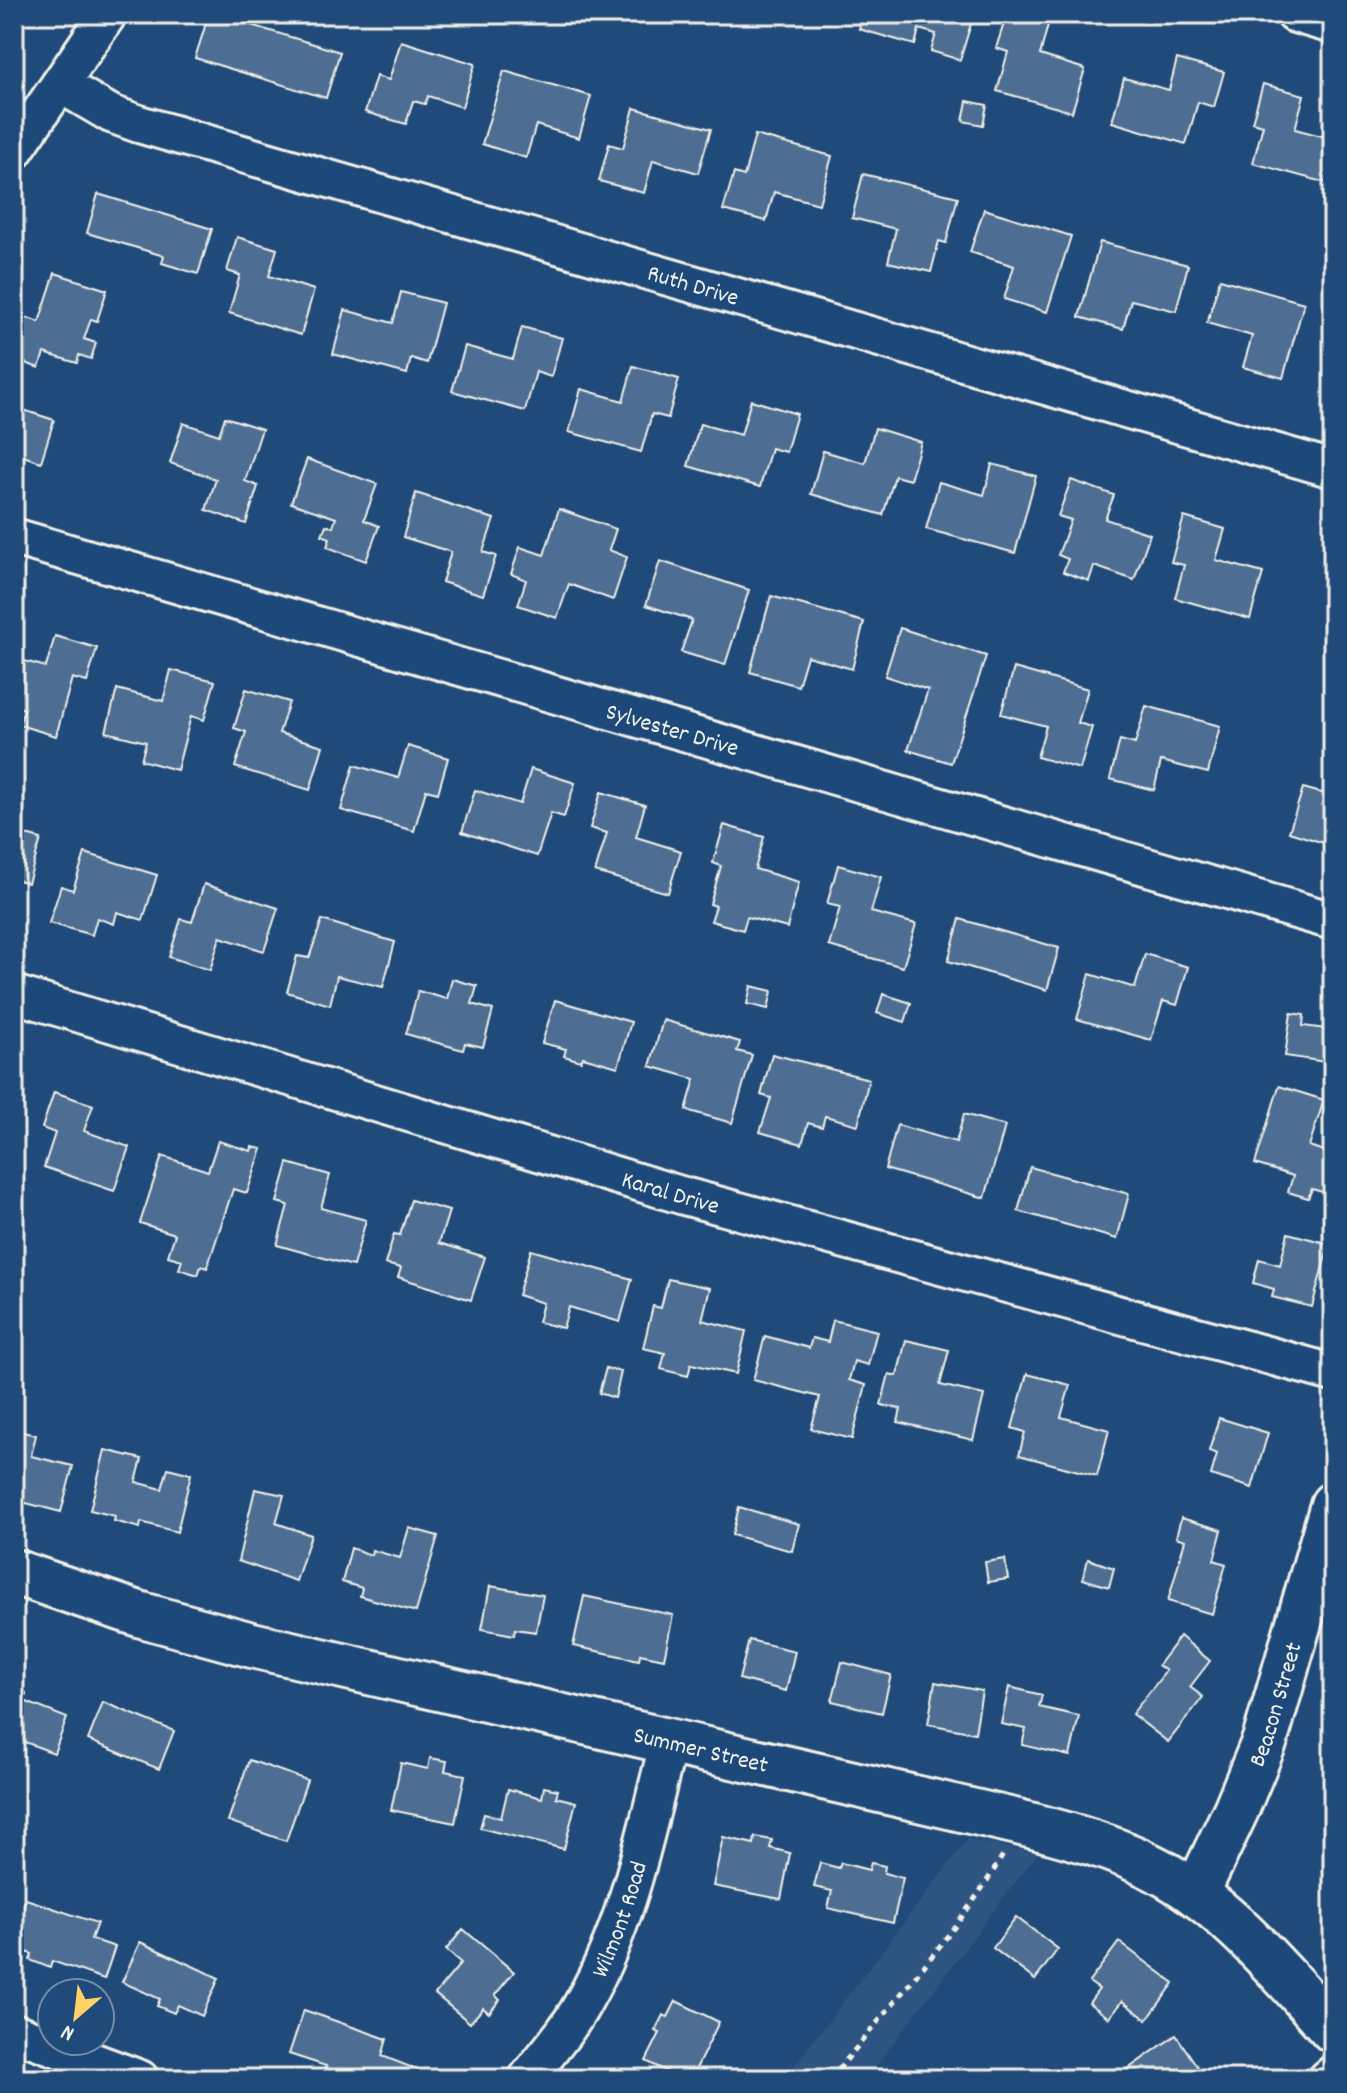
<svg xmlns="http://www.w3.org/2000/svg" width="1347" height="2093" viewBox="0 0 1347 2093" font-family="Dekko,sans-serif">
<rect width="100%" height="100%" fill="#1f4a7a"/>
<filter id="ink" filterUnits="userSpaceOnUse"><feTurbulence type="fractalNoise" baseFrequency=".0125" numOctaves="2"/><feDisplacementMap in="SourceGraphic" scale="16" xChannelSelector="R" yChannelSelector="G"/><feConvolveMatrix kernelMatrix="1 2 1 2 8 2 1 2 1" color-interpolation-filters="sRGB"/></filter>
<g filter="url(#ink)">
<!-- built -->
<polygon fill="#2d5581" points="968,1839 1037,1854 866,2079 784,2079"/>
<!-- building -->
<g fill="#4d6e92" stroke="#f4f1e8" stroke-width="2">
<polygon points="209,14 243,14 241,22 340,52 326,98 195,58"/>
<polygon points="863,14 974,14 960,60 931,51 936,34 919,29 915,45 859,29"/>
<polygon points="1007,14 1049,21 1040,55 1085,69 1072,112 997,91 1008,52 996,48"/>
<polygon points="401,41 475,64 462,107 428,96 425,104 413,101 406,124 365,112 376,76 389,80"/>
<polygon points="1177,59 1224,72 1214,107 1198,102 1186,144 1112,122 1124,78 1169,90"/>
<polygon points="504,71 591,96 579,138 536,125 526,158 482,144"/>
<polygon points="1263,84 1304,95 1295,129 1333,139 1333,162 1327,183 1253,163 1263,125 1252,122"/>
<polygon points="967,101 987,105 983,125 963,121"/>
<polygon points="634,108 711,129 698,173 653,160 644,193 599,181 609,144 623,148"/>
<polygon points="755,135 832,156 819,204 774,192 766,221 723,210 734,173 744,176"/>
<polygon points="863,174 958,197 946,243 939,241 931,272 888,262 896,229 852,218"/>
<polygon points="98,194 212,229 198,274 162,263 164,256 87,233"/>
<polygon points="984,209 1071,236 1047,312 1004,299 1014,266 970,252"/>
<polygon points="237,237 277,249 269,276 314,290 301,335 229,313 240,275 227,271"/>
<polygon points="1100,242 1188,265 1176,311 1131,300 1123,329 1079,317"/>
<polygon points="55,273 107,290 97,321 91,319 84,339 96,343 91,359 79,355 77,363 44,353 39,368 14,359 14,313 39,322"/>
<polygon points="1220,279 1304,303 1283,378 1243,367 1252,336 1207,323"/>
<polygon points="401,292 443,303 427,363 411,358 407,374 333,354 345,310 393,323"/>
<polygon points="522,327 562,338 551,377 536,372 525,411 452,391 465,346 513,359"/>
<polygon points="633,366 679,379 668,418 652,414 641,452 569,432 581,389 623,401"/>
<polygon points="751,400 797,414 786,452 771,448 760,487 688,466 700,424 741,435"/>
<polygon points="14,407 54,420 41,462 14,453"/>
<polygon points="225,417 262,429 245,481 258,486 246,524 206,510 216,479 170,463 183,423 219,435"/>
<polygon points="875,428 921,442 910,480 895,476 883,515 811,494 823,451 865,463"/>
<polygon points="307,459 377,484 364,520 379,526 366,561 327,547 330,538 322,535 326,525 333,527 336,518 291,503"/>
<polygon points="992,464 1036,476 1015,553 926,529 939,482 984,495"/>
<polygon points="1071,480 1114,495 1105,519 1150,534 1134,580 1094,566 1089,581 1063,572 1068,559 1058,555 1071,520 1058,516"/>
<polygon points="416,493 494,519 483,552 496,556 483,595 442,582 451,552 403,537"/>
<polygon points="559,509 616,529 609,550 627,557 613,600 569,584 557,618 518,605 526,580 511,574 520,547 544,555"/>
<polygon points="1184,517 1225,529 1216,560 1263,573 1250,619 1175,598 1184,565 1171,562"/>
<polygon points="660,561 749,590 725,665 681,652 692,620 646,605"/>
<polygon points="771,596 864,622 852,669 807,656 798,686 750,672"/>
<polygon points="900,628 986,656 951,763 908,750 928,690 885,676"/>
<polygon points="55,636 97,648 87,682 72,678 56,736 19,725 24,709 14,706 14,658 46,667"/>
<polygon points="1014,668 1088,689 1078,723 1092,727 1080,769 1037,757 1046,726 1001,714"/>
<polygon points="171,670 215,681 204,720 191,716 177,770 141,760 146,742 106,732 117,689 163,701"/>
<polygon points="246,689 289,702 279,733 323,746 310,790 235,767 246,732 234,728"/>
<polygon points="1146,706 1220,726 1208,773 1161,761 1154,790 1110,779 1120,740 1135,744"/>
<polygon points="408,746 448,758 438,793 426,790 414,831 341,810 354,765 398,778"/>
<polygon points="531,769 575,783 564,817 551,813 537,856 462,832 475,790 520,804"/>
<polygon points="1303,788 1329,795 1325,809 1333,811 1333,846 1289,832"/>
<polygon points="601,792 645,805 636,837 681,851 668,893 595,872 607,833 590,828"/>
<polygon points="724,825 764,837 755,869 799,882 787,928 747,917 743,930 711,921 716,906 710,904 721,866 713,863"/>
<polygon points="14,832 41,839 28,883 14,879"/>
<polygon points="85,853 157,875 143,920 117,912 114,924 97,918 92,935 49,923 61,886 73,890"/>
<polygon points="838,865 881,877 871,912 916,924 903,967 829,946 840,907 827,904"/>
<polygon points="204,884 278,908 264,951 220,937 210,970 169,957 181,919 192,922"/>
<polygon points="960,919 1059,948 1047,990 948,961"/>
<polygon points="322,920 395,942 383,987 337,976 330,1005 287,992 297,956 309,958"/>
<polygon points="1145,954 1188,967 1177,1005 1163,1001 1151,1040 1077,1019 1090,974 1135,988"/>
<polygon points="452,979 477,986 472,1004 493,1010 483,1047 465,1043 463,1050 406,1034 418,991 447,999"/>
<polygon points="751,986 772,991 768,1009 747,1004"/>
<polygon points="883,994 911,1003 905,1022 877,1013"/>
<polygon points="555,1000 631,1022 618,1067 583,1057 581,1061 564,1056 566,1049 542,1043"/>
<polygon points="1291,1013 1304,1015 1303,1026 1333,1030 1333,1063 1285,1056"/>
<polygon points="663,1020 740,1042 737,1051 752,1055 732,1123 686,1110 695,1079 650,1066"/>
<polygon points="772,1054 869,1079 858,1125 825,1116 822,1127 808,1123 802,1144 760,1132 771,1098 761,1095"/>
<polygon points="1279,1086 1324,1100 1309,1146 1333,1154 1333,1183 1329,1194 1312,1189 1308,1198 1288,1192 1293,1176 1255,1164"/>
<polygon points="54,1092 93,1105 84,1131 129,1147 114,1191 44,1167 55,1133 42,1128"/>
<polygon points="964,1114 1005,1126 985,1198 885,1169 897,1125 956,1142"/>
<polygon points="218,1141 251,1151 252,1147 262,1149 247,1193 233,1189 207,1268 201,1266 198,1275 179,1269 182,1260 168,1256 175,1234 140,1223 162,1156 208,1171"/>
<polygon points="288,1163 330,1175 321,1208 366,1220 353,1266 277,1245 288,1205 277,1202"/>
<polygon points="1030,1167 1129,1194 1117,1239 1018,1211"/>
<polygon points="411,1200 449,1211 439,1243 485,1257 471,1300 398,1277 401,1268 385,1264 394,1234 400,1235"/>
<polygon points="1288,1233 1329,1244 1312,1307 1272,1297 1274,1289 1253,1283 1259,1259 1280,1265"/>
<polygon points="531,1250 632,1279 620,1322 569,1307 563,1328 538,1322 543,1303 518,1295"/>
<polygon points="668,1279 710,1288 702,1320 746,1331 736,1374 691,1364 688,1376 661,1369 665,1353 643,1348 653,1306 661,1308"/>
<polygon points="833,1320 877,1331 868,1365 854,1361 849,1380 866,1385 852,1439 811,1429 820,1397 753,1380 765,1336 809,1348 812,1338 828,1342"/>
<polygon points="906,1340 949,1350 940,1385 984,1395 973,1440 898,1422 901,1409 881,1405 889,1374 897,1376"/>
<polygon points="606,1368 621,1372 615,1398 599,1393"/>
<polygon points="1027,1374 1070,1385 1061,1417 1109,1430 1097,1476 1019,1455 1025,1432 1012,1428"/>
<polygon points="1219,1418 1268,1433 1252,1488 1211,1475 1217,1454 1209,1451"/>
<polygon points="14,1430 36,1435 31,1456 73,1466 61,1512 14,1500"/>
<polygon points="105,1450 142,1459 136,1482 162,1489 168,1468 191,1474 177,1532 141,1522 140,1528 114,1521 115,1516 90,1510"/>
<polygon points="255,1489 284,1495 276,1523 311,1535 296,1581 238,1561"/>
<polygon points="739,1507 799,1524 792,1551 732,1535"/>
<polygon points="1181,1518 1222,1530 1214,1560 1226,1564 1212,1614 1168,1601 1185,1540 1176,1537"/>
<polygon points="409,1528 438,1536 416,1612 360,1596 362,1588 342,1582 351,1548 371,1555 372,1550 400,1558"/>
<polygon points="1005,1559 1008,1579 988,1582 985,1562"/>
<polygon points="1088,1559 1114,1568 1109,1587 1083,1579"/>
<polygon points="490,1586 543,1595 536,1632 515,1629 514,1635 482,1629"/>
<polygon points="584,1596 673,1615 664,1659 640,1654 639,1660 573,1646"/>
<polygon points="1180,1636 1210,1661 1190,1687 1203,1697 1168,1742 1132,1714 1166,1671 1158,1665"/>
<polygon points="749,1640 795,1651 786,1691 739,1679"/>
<polygon points="842,1662 891,1675 882,1713 832,1701"/>
<polygon points="935,1682 982,1691 975,1733 928,1724"/>
<polygon points="1009,1687 1042,1695 1039,1707 1079,1716 1070,1756 1022,1745 1026,1729 1001,1724"/>
<polygon points="14,1688 26,1693 24,1701 67,1718 54,1753 14,1738"/>
<polygon points="103,1702 174,1731 159,1769 88,1740"/>
<polygon points="430,1758 447,1761 445,1771 465,1775 455,1823 391,1810 401,1763 428,1769"/>
<polygon points="249,1760 307,1780 286,1841 228,1821"/>
<polygon points="544,1787 558,1790 556,1797 576,1802 564,1849 480,1828 484,1814 501,1818 508,1789 542,1798"/>
<polygon points="723,1837 754,1844 755,1837 772,1840 770,1848 790,1853 781,1899 713,1886"/>
<polygon points="820,1863 839,1868 841,1863 869,1870 871,1863 885,1866 884,1873 903,1878 893,1923 828,1908 832,1891 814,1887"/>
<polygon points="26,1899 97,1923 91,1939 115,1947 104,1979 52,1961 50,1968 30,1960 32,1954 14,1948 14,1933"/>
<polygon points="1016,1917 1058,1949 1035,1980 993,1948"/>
<polygon points="463,1929 514,1972 495,1995 500,2000 489,2013 483,2008 470,2023 435,1994 461,1963 446,1950"/>
<polygon points="140,1942 219,1978 202,2016 178,2005 174,2013 157,2006 160,1999 122,1982"/>
<polygon points="1119,1942 1174,1983 1147,2020 1122,2001 1109,2018 1089,2003 1099,1989 1089,1982"/>
<polygon points="676,2001 719,2022 691,2079 681,2079 646,2061 660,2033 655,2031 663,2015 668,2017"/>
<polygon points="304,2010 387,2039 382,2056 421,2071 419,2079 346,2079 324,2071 326,2066 289,2054"/>
<polygon points="1176,2035 1201,2072 1192,2079 1125,2079 1121,2074"/>
</g>
<g fill="none" stroke-linecap="round" stroke-linejoin="round">
<!-- minor casing -->
<g stroke="#f4f1e8" stroke-width="42">
<g id="minor">
<polyline points="1295,14 1333,25"/>
<path id="s1" d="M60 84 111 114 139 124 1333 469"/>
<polyline points="14,151 108,14"/>
<path id="s2" d="M14 537 1333 921"/>
<path id="s3" d="M14 994 684 1196 1333 1373"/>
<polyline points="14,2032 140,2079"/>
<path id="s4" d="M527 2079C547 2053 570 2028 585 1999 630 1919 646 1829 669 1741"/>
<polyline points="1327,2079 1333,2074"/>
</g>
</g>
<!-- tertiary casing -->
<g stroke="#f4f1e8" stroke-width="50">
<g id="tertiary">
<path id="s5" d="M14 1572 142 1615 252 1645 1018 1822C1064 1834 1109 1845 1152 1867 1226 1904 1278 1970 1333 2030"/>
<path id="s6" d="M1196 1894 1236 1810 1265 1740 1333 1505"/>
</g>
</g>
<!-- path -->
<path stroke="#f4f1e8" stroke-width="5" stroke-dasharray="6 6" stroke-linecap="butt" d="M831 2079C889 2006 955 1936 1003 1855"/>
<!-- minor -->
<use href="#minor" stroke="#1f4a7a" stroke-width="36"/>
<!-- tertiary -->
<use href="#tertiary" stroke="#1f4a7a" stroke-width="44"/>
</g>
</g>
<g text-anchor="middle" stroke-width="6" stroke-linejoin="round" paint-order="stroke">
<!-- street labels -->
<g font-size="24" fill="#f4f1e8" stroke="#1f4a7a">
<text dy="8" stroke="none"><textPath href="#s1" startOffset="666">Ruth Drive</textPath></text>
<text dy="8" stroke="none"><textPath href="#s2" startOffset="686">Sylvester Drive</textPath></text>
<text dy="8" stroke="none"><textPath href="#s3" startOffset="686">Karal Drive</textPath></text>
<text dy="8" stroke="none"><textPath href="#s6" startOffset="206">Beacon Street</textPath></text>
<text dy="8" stroke="none"><textPath href="#s5" startOffset="710">Summer Street</textPath></text>
<text dy="8" stroke="none"><textPath href="#s4" startOffset="186">Wilmont Road</textPath></text>
</g>
</g>
<!-- margin -->
<rect width="1347" height="2093" fill="none" stroke="#1f4a7a" stroke-width="48"/>
<rect x="24" y="24" width="1299" height="2045" fill="none" stroke="#f4f1e8" stroke-width="3" filter="url(#ink)"/>
<!-- north arrow -->
<g transform="translate(76 2017) rotate(208)"><circle r="38" fill="#1f4a7a" stroke="#748da6" stroke-width="2"/>
<path d="M0-6L14 30L0 20L-14 30Z" fill="#ffd166"/>
<text y="-12" font-size="22" font-weight="bold" text-anchor="middle" fill="#f4f1e8">N</text>
</g>
</svg>
